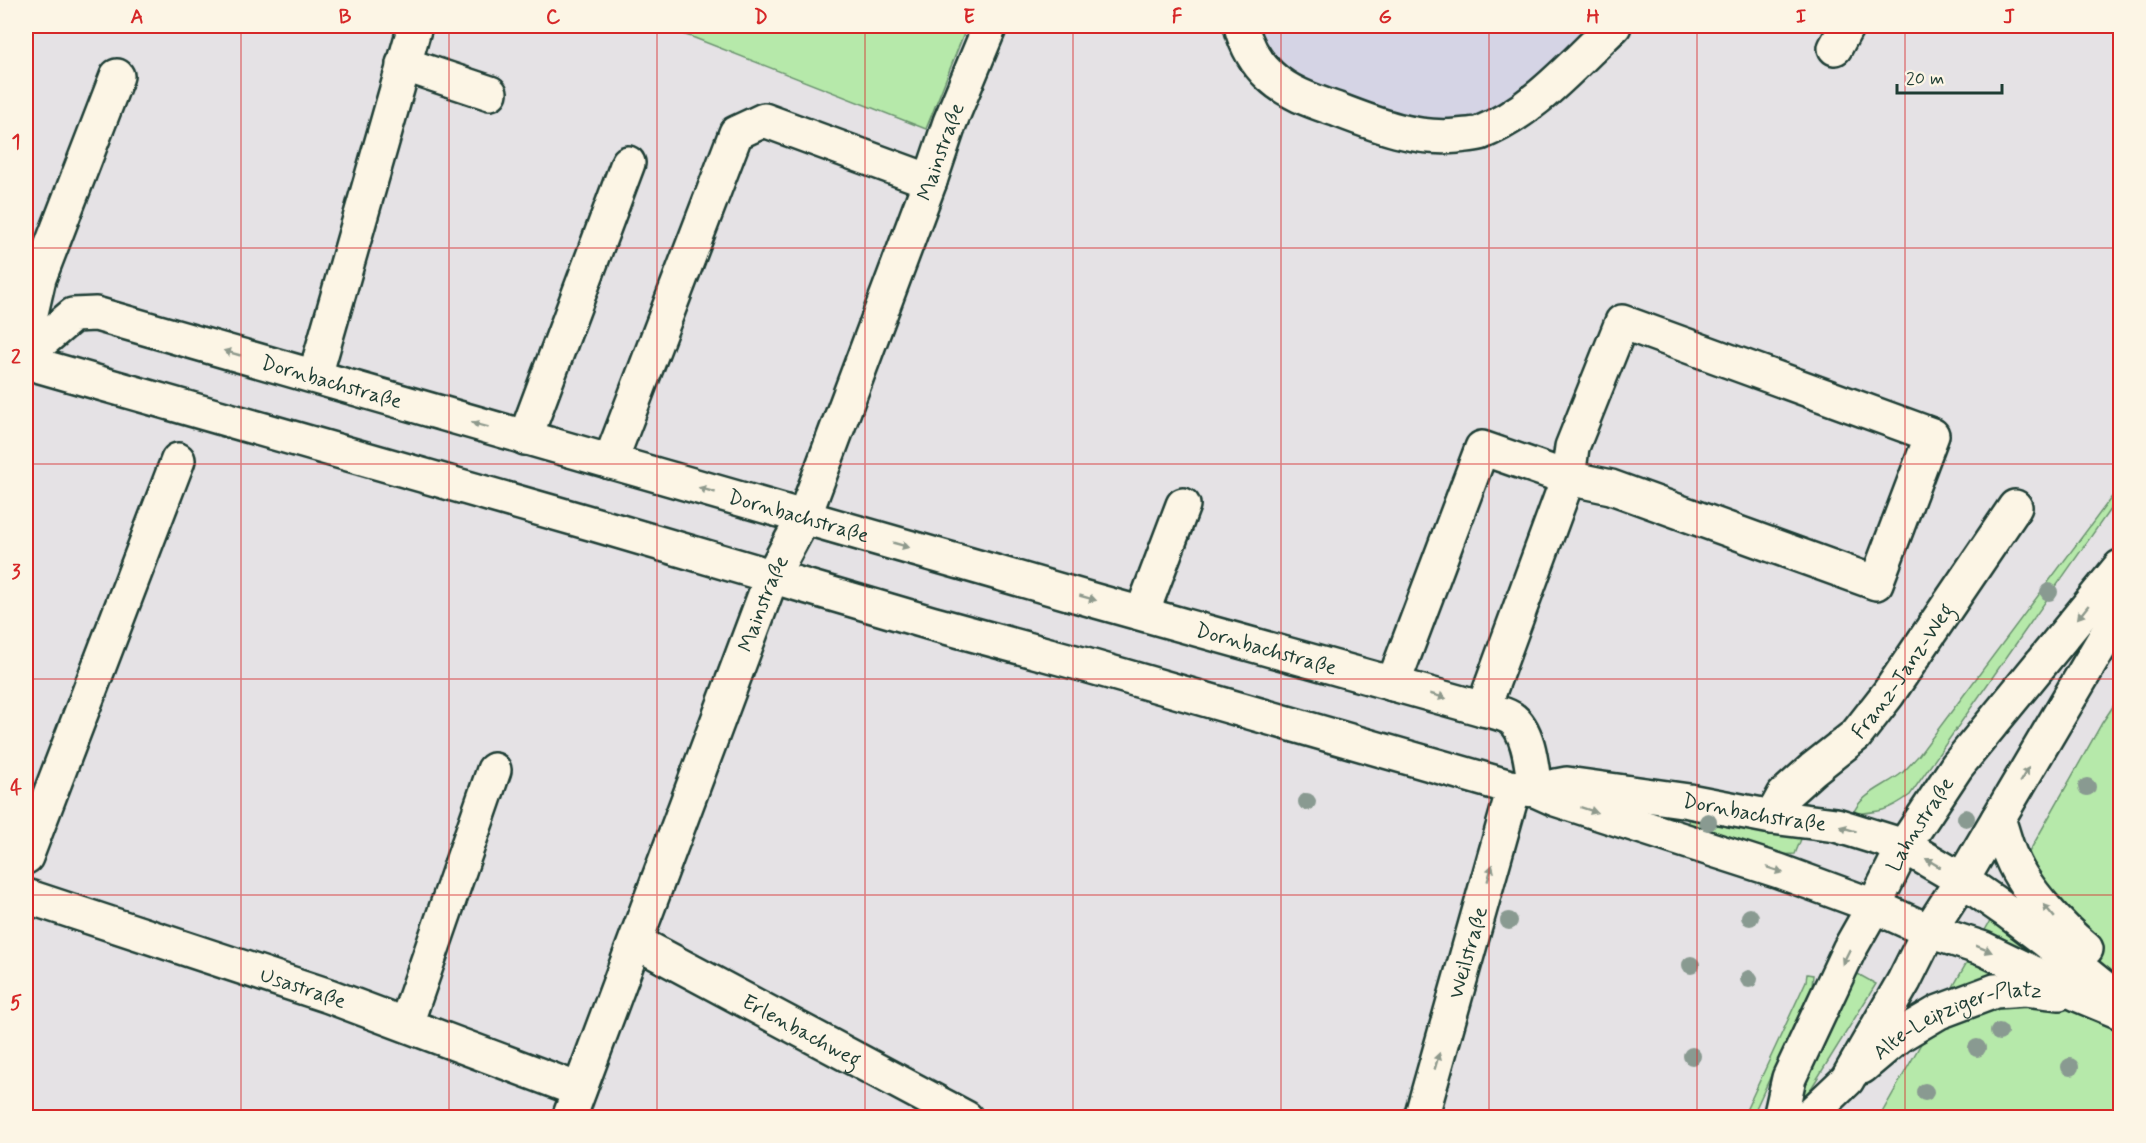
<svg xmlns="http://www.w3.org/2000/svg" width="2146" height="1143" viewBox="0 0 2146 1143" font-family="Mynerve,sans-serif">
<rect width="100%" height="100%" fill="#e5e2e5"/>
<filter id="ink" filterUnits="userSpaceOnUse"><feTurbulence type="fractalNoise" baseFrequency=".0167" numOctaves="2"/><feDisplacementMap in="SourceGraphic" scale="12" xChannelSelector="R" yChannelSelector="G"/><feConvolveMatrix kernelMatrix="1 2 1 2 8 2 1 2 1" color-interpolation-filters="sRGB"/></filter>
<g filter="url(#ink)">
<!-- built -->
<polygon fill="#d5d4e5" points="1257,26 1593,26 1530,84 1506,103 1484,113 1462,119 1435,120 1409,118 1304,79 1269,54"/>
<!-- green -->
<g fill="#b6e9aa" stroke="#6a936f" stroke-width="1.5">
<polygon points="655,26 967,26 926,129 692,37"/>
<path d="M2120 486V495L1910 795C1888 811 1880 812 1853 814 1860 794 1886 786 1902 773 1908 768 1913 761 1919 755Z"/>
<polygon points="2120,696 2120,1117 1879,1118 2102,723"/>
<polygon points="1689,816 1803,834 1795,854 1778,855 1690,826 1688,823"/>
<polygon points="1856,973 1876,984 1812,1087 1799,1102 1799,1095"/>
<polygon points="1807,974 1813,975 1812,986 1752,1117 1743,1117 1806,981"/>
</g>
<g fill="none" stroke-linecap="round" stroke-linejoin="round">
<!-- minor casing -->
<g stroke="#1f3d34" stroke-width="38">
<g id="minor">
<path d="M1241 26C1246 45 1255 62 1270 76 1289 94 1315 102 1338 110 1377 125 1415 140 1457 136 1464 135 1473 135 1480 133 1533 112 1573 64 1614 26"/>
<polyline points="1835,48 1847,26"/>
<polyline points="403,64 490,93"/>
<polyline points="26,335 39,278 117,76"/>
<path id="s1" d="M26 355 73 315 96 314 1096 601 1483 709C1491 711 1503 713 1511 718 1530 731 1532 770 1535 790"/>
<polyline points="26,362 597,525 931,623 1082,664 1514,788 1535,790 1555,799 1779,871 1874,906 1929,931 1984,949 2079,995 2120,1012"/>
<polyline points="315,376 415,26"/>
<polyline points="525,438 628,163"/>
<polyline points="610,462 736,133 764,120 930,181"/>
<polyline points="1142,613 1183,505"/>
<polyline points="1393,684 1482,448 1568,478 1572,447 1622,322 1932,435 1876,583 1611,487 1568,478 1483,709"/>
<path id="s2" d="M1551 787 1567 784 1689 801 1772 817 1836 825 1904 846 1962 880 2008 912 2046 941 2120 1001"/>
<path id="s3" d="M1772 817 1784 795 1813 769 1856 735 1888 694 2015 507"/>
<path d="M1998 819C2003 832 2006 847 2012 859 2025 890 2061 928 2086 949"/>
<polyline points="26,857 178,460"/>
<path id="s4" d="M26 896 329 996 579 1090"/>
<path id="s5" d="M636 942 966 1118"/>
<polyline points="406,1024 494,770"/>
<path id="s6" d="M1862 1067 1900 1035 1939 1012 1995 991 2025 989 2059 993"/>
<path id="s7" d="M569 1118 772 576 804 517 930 181 950 122 990 26"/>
<path id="s8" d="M1421 1118 1514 788"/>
<path id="s9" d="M1780 1118 1789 1078 1849 950 1874 906 1904 846 1957 766 2120 567"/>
<polyline points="1807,1118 1847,1080 1904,981 1929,931 1962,880 2120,612"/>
</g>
</g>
<!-- minor -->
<use href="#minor" stroke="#fcf5e5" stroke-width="33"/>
</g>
<!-- trees -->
<g fill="#899a91">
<circle cx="2049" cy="592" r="9"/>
<circle cx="2087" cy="787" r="9"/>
<circle cx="1307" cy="802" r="9"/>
<circle cx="1966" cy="818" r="9"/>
<circle cx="1708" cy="822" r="9"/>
<circle cx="1750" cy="917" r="9"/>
<circle cx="1509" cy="921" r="9"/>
<circle cx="1691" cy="965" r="9"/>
<circle cx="1749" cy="979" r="9"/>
<circle cx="1999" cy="1032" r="9"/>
<circle cx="1977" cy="1048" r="9"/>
<circle cx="1692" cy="1056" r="9"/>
<circle cx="2070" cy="1067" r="9"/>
<circle cx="1925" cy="1092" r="9"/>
</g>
<!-- one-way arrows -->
<defs><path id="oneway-solid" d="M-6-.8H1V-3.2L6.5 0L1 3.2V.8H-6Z" transform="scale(1.5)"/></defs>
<g fill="#8e998c">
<use href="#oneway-solid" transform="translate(232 353) rotate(-164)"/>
<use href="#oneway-solid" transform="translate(480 425) rotate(-164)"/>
<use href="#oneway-solid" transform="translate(707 490) rotate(-164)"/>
<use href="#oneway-solid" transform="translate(901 545) rotate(16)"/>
<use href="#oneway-solid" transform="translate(1088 598) rotate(16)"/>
<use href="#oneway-solid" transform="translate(2083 612) rotate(129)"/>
<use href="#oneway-solid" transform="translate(1438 696) rotate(16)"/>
<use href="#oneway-solid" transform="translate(2024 775) rotate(-59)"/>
<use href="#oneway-solid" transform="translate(1589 810) rotate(18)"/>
<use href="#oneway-solid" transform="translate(1848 829) rotate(-163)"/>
<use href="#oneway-solid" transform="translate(1933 863) rotate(-149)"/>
<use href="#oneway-solid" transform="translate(1775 870) rotate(19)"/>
<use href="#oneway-solid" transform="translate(1490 873) rotate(-74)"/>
<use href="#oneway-solid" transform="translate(2049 911) rotate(-130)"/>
<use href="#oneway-solid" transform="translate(1984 949) rotate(22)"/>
<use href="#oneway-solid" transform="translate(1846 957) rotate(116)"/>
<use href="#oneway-solid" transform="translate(1437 1061) rotate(-74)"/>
</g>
</g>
<!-- grid -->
<path fill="none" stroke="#d62828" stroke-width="1.5" stroke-opacity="0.55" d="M241 26V1118M449 26V1118M657 26V1118M865 26V1118M1073 26V1118M1281 26V1118M1489 26V1118M1697 26V1118M1905 26V1118M26 248H2120M26 464H2120M26 679H2120M26 895H2120"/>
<g text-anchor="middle" stroke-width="5" stroke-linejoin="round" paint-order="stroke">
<!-- street labels -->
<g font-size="21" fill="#1f3d34" stroke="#fcf5e5">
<text dy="7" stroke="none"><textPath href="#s7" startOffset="1036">Mainstraße</textPath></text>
<text dy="7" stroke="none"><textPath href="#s1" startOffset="330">Dornbachstraße</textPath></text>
<text dy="7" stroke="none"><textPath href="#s1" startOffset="816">Dornbachstraße</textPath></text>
<text dy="7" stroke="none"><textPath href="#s7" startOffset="550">Mainstraße</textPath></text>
<text dy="7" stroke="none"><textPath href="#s1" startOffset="1302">Dornbachstraße</textPath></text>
<text dy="7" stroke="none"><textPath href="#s3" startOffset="198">Franz-Janz-Weg</textPath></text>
<text dy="7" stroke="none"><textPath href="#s2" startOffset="206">Dornbachstraße</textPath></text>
<text dy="7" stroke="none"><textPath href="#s9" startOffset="327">Lahnstraße</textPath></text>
<text dy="7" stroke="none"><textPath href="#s8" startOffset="172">Weilstraße</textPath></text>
<text dy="7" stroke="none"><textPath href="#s4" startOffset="292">Usastraße</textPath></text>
<text dy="7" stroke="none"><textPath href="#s6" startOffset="110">Alte-Leipziger-Platz</textPath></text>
<text dy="7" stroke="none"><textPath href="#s5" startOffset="188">Erlenbachweg</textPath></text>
</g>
</g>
<!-- margin -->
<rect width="2146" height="1143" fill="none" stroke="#fcf5e5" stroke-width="66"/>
<!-- scale -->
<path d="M1897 84v9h105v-9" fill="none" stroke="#1f3d34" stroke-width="3"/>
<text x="1906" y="84" font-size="18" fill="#1f3d34" stroke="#fcf5e5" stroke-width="4.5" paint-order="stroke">20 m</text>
<rect x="33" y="33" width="2080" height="1077" fill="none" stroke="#d62828" stroke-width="2"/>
<g font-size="20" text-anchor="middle" font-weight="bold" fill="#d62828">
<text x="137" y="23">A</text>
<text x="345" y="23">B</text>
<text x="553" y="23">C</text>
<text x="761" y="23">D</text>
<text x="969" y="23">E</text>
<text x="1177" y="23">F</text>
<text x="1385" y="23">G</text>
<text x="1593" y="23">H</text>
<text x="1801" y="23">I</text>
<text x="2009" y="23">J</text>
<text x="16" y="148">1</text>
<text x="16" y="363">2</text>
<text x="16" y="578">3</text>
<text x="16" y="794">4</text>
<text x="16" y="1009">5</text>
</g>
</svg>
